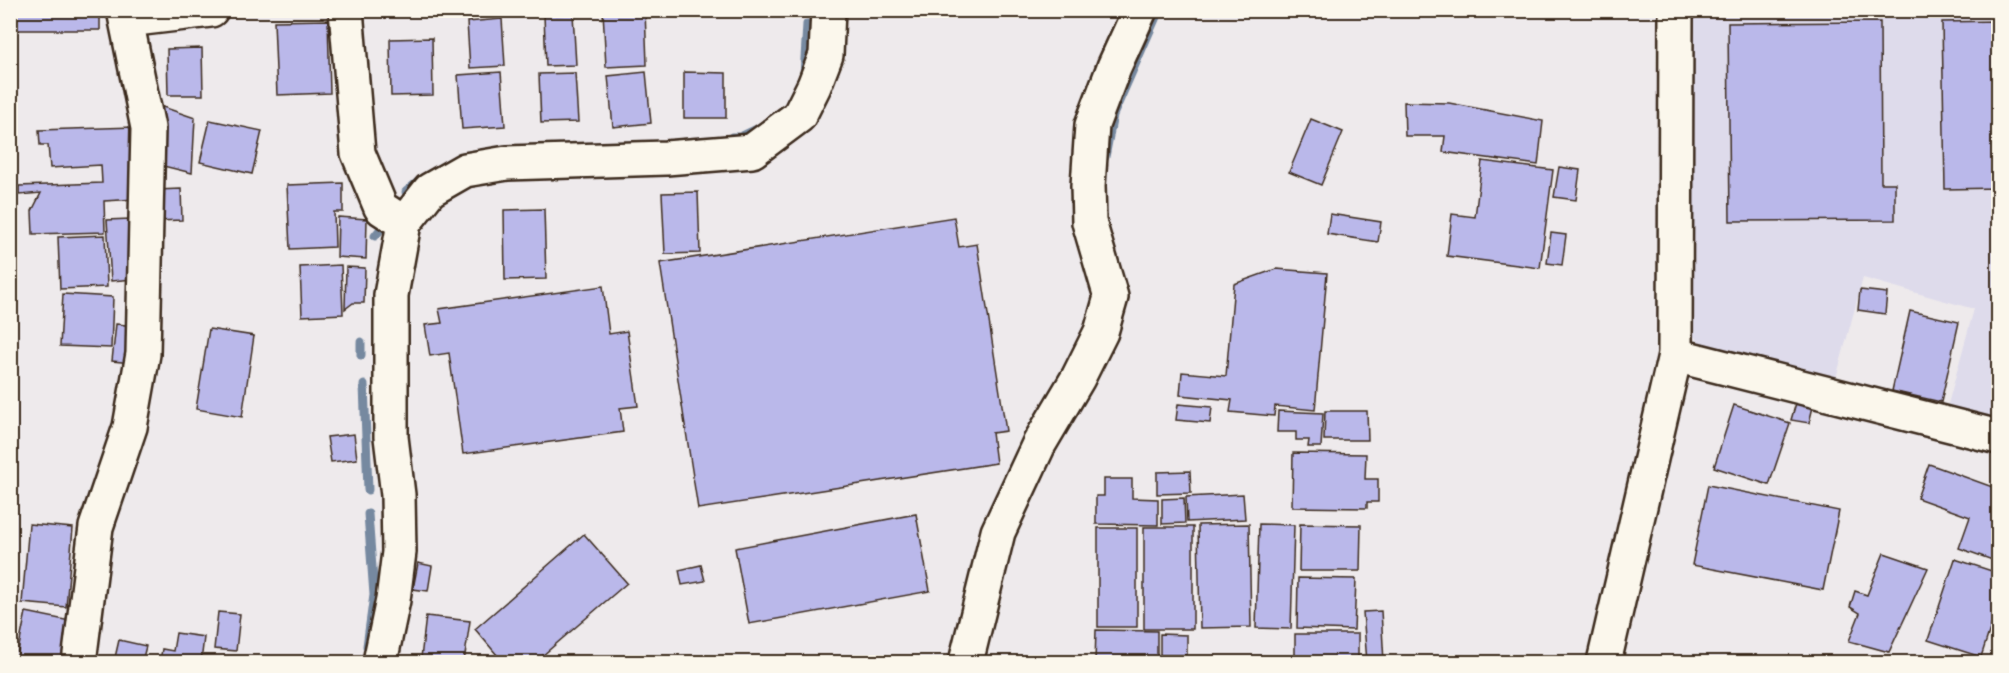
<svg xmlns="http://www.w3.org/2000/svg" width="2009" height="673" viewBox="0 0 2009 673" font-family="'Shantell Sans',sans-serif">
<rect width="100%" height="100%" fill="#eeeaec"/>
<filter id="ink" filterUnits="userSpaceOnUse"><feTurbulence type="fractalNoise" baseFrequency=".0167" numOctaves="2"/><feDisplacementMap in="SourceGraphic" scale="12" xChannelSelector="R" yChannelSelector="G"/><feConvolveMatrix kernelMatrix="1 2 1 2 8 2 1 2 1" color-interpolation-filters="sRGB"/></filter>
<g filter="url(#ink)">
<!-- built -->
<polygon fill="#dedbeb" points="1691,11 1998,11 1998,431 1945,415 1974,309 1863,278 1835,382 1703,346 1689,331"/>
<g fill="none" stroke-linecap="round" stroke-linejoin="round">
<!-- stream -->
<g stroke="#7689a0" stroke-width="9">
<polyline points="804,76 807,24"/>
<polyline points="732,137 740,137 761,127"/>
<polyline points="1105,157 1113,115 1159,10"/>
<polyline points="406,192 419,181"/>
<polyline points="375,236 379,231"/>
<polyline points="361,355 361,342"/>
<polyline points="364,385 368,490"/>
<polyline points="367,646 374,595 368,514"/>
</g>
</g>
<!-- building -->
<g fill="#bab8ea" stroke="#3b2a1e" stroke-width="1.5">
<rect x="10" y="10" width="90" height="20"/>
<polygon points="645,10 647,65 606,67 603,11"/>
<polygon points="573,14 576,65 546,66 544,15"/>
<polygon points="502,19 505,66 470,68 467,22"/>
<polygon points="328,20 330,93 277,95 274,21"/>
<polygon points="1998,21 1998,188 1945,189 1942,22"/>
<polygon points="1880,22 1881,183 1895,183 1895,220 1730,221 1728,23"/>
<polygon points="432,38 433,95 391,96 390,39"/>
<polygon points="202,48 203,95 168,95 167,49"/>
<polygon points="501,72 505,126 462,129 458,75"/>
<polygon points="646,72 651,123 613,127 608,76"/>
<polygon points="684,72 726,73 726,118 684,118"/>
<polygon points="575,73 578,122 541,123 539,74"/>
<polygon points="1404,102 1449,103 1543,121 1538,165 1443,152 1445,136 1405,136"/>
<polygon points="157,105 195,118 192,173 159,165"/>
<polygon points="1311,119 1343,132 1321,185 1289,172"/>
<polygon points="210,120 262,131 252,174 200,162"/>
<polygon points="135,127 137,199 104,201 105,232 33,234 32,211 41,193 19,195 19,186 102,183 101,165 50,168 48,145 40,145 39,130"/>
<polygon points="1482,161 1553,170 1540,268 1447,256 1452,214 1475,217"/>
<polygon points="1559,167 1580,170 1576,200 1554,197"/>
<polygon points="343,183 343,212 334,212 335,247 290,249 287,185"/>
<polygon points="181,189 182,220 156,221 156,190"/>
<polygon points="698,192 700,253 665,254 662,193"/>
<polygon points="544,209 546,279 505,280 504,210"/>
<polygon points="1330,214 1381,222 1378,242 1327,234"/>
<polygon points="338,217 367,219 366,259 337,257"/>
<polygon points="954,217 959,247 977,244 1006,431 992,433 996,463 698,509 660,263"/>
<polygon points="130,219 134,279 111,281 107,220"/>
<polygon points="1551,233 1566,235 1562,265 1547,263"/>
<polygon points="105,235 107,287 60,289 58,237"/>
<polygon points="341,265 343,314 302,316 300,267"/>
<polygon points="346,267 365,268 364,303 353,303 345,309"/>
<polygon points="1276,269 1327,273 1315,410 1275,406 1274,416 1230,412 1232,400 1180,395 1182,372 1226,376 1234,284"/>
<polygon points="603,286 609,334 627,331 638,406 620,408 623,432 463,454 449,353 430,356 425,325 442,323 439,309"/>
<polygon points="1860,290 1887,293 1885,314 1858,310"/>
<polygon points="63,294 113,297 111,348 60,346"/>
<polygon points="1910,311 1959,322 1941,402 1892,391"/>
<polygon points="116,324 135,326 132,363 112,361"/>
<polygon points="209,329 254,336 242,417 196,409"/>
<polygon points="1796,403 1813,407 1809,423 1791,420"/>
<polygon points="1178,404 1212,407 1210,423 1176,420"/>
<polygon points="1734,405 1790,423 1769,485 1714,467"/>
<polygon points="1278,411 1323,413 1321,447 1308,447 1309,440 1296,440 1296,432 1277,432"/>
<polygon points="1325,411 1367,411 1368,440 1324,440"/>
<polygon points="354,434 357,459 331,462 327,437"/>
<polygon points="1293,453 1366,454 1365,479 1378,479 1378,502 1367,502 1367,508 1292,507"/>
<polygon points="1929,464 1998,489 1998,562 1959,548 1970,517 1917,498"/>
<polygon points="1190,471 1191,493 1157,494 1157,472"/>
<polygon points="1104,479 1132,479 1132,498 1158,499 1158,525 1096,524 1096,496 1104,496"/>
<polygon points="1708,485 1839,511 1823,590 1692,565"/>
<polygon points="1243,494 1245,519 1187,522 1186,497"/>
<polygon points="1184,498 1185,523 1162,524 1162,499"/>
<polygon points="916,514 930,591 749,624 735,548"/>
<polygon points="29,524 73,528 66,607 22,603"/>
<polygon points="1249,524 1251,627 1200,628 1198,525"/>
<polygon points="1259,524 1294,525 1291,629 1256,628"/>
<polygon points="1300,524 1361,525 1360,571 1299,571"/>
<rect x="1144" y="527" width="49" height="102"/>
<rect x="1098" y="528" width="39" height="99"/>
<polygon points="584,534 627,583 535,662 503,662 475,629"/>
<polygon points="1884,553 1928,568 1889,652 1849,641 1860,613 1850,607 1855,591 1867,595"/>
<polygon points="1955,559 1998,573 1998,604 1981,657 1928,640"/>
<polygon points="418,563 432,566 428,591 413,589"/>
<polygon points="701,565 705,581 682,585 679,570"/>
<polygon points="1298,578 1356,579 1354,630 1297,628"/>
<polygon points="1381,611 1384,662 1367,662 1363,612"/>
<polygon points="26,612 75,622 66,662 46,662 17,656"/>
<polygon points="218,612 240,614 236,651 214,649"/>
<polygon points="426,616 470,621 464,662 421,658"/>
<polygon points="1096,630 1157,631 1157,660 1095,662"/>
<polygon points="176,633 204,637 201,662 160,662 162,649 173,651"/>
<polygon points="1160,634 1187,635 1187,655 1160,655"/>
<rect x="1295" y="634" width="63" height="28"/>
<polygon points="119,640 146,646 142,662 114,662"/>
</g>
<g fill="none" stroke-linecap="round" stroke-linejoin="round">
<!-- minor casing -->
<g stroke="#3b2a1e" stroke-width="38">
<g id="minor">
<polyline points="346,10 358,153 381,208 404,223"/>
<polyline points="127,20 211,10"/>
<polyline points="1675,355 1998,437"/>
<polyline points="79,662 96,527 130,427 143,354 148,128 124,10"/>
<polyline points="380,662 393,600 399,552 398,495 391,437 391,295 404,223 430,190 465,170 507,163 666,158 752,151 799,116 814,86 826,55 828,10"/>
<polyline points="966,662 998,532 1039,444 1078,378 1101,332 1111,297 1089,222 1088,186 1092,125 1114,67 1140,10"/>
<polyline points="1604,662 1675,355 1676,10"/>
</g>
</g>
<!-- minor -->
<use href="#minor" stroke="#fbf7ec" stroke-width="33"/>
</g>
</g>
<!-- margin -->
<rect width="2009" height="673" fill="none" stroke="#fbf7ec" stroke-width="36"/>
<rect x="18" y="18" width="1973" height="637" fill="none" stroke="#3b2a1e" stroke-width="2" filter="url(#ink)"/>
</svg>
